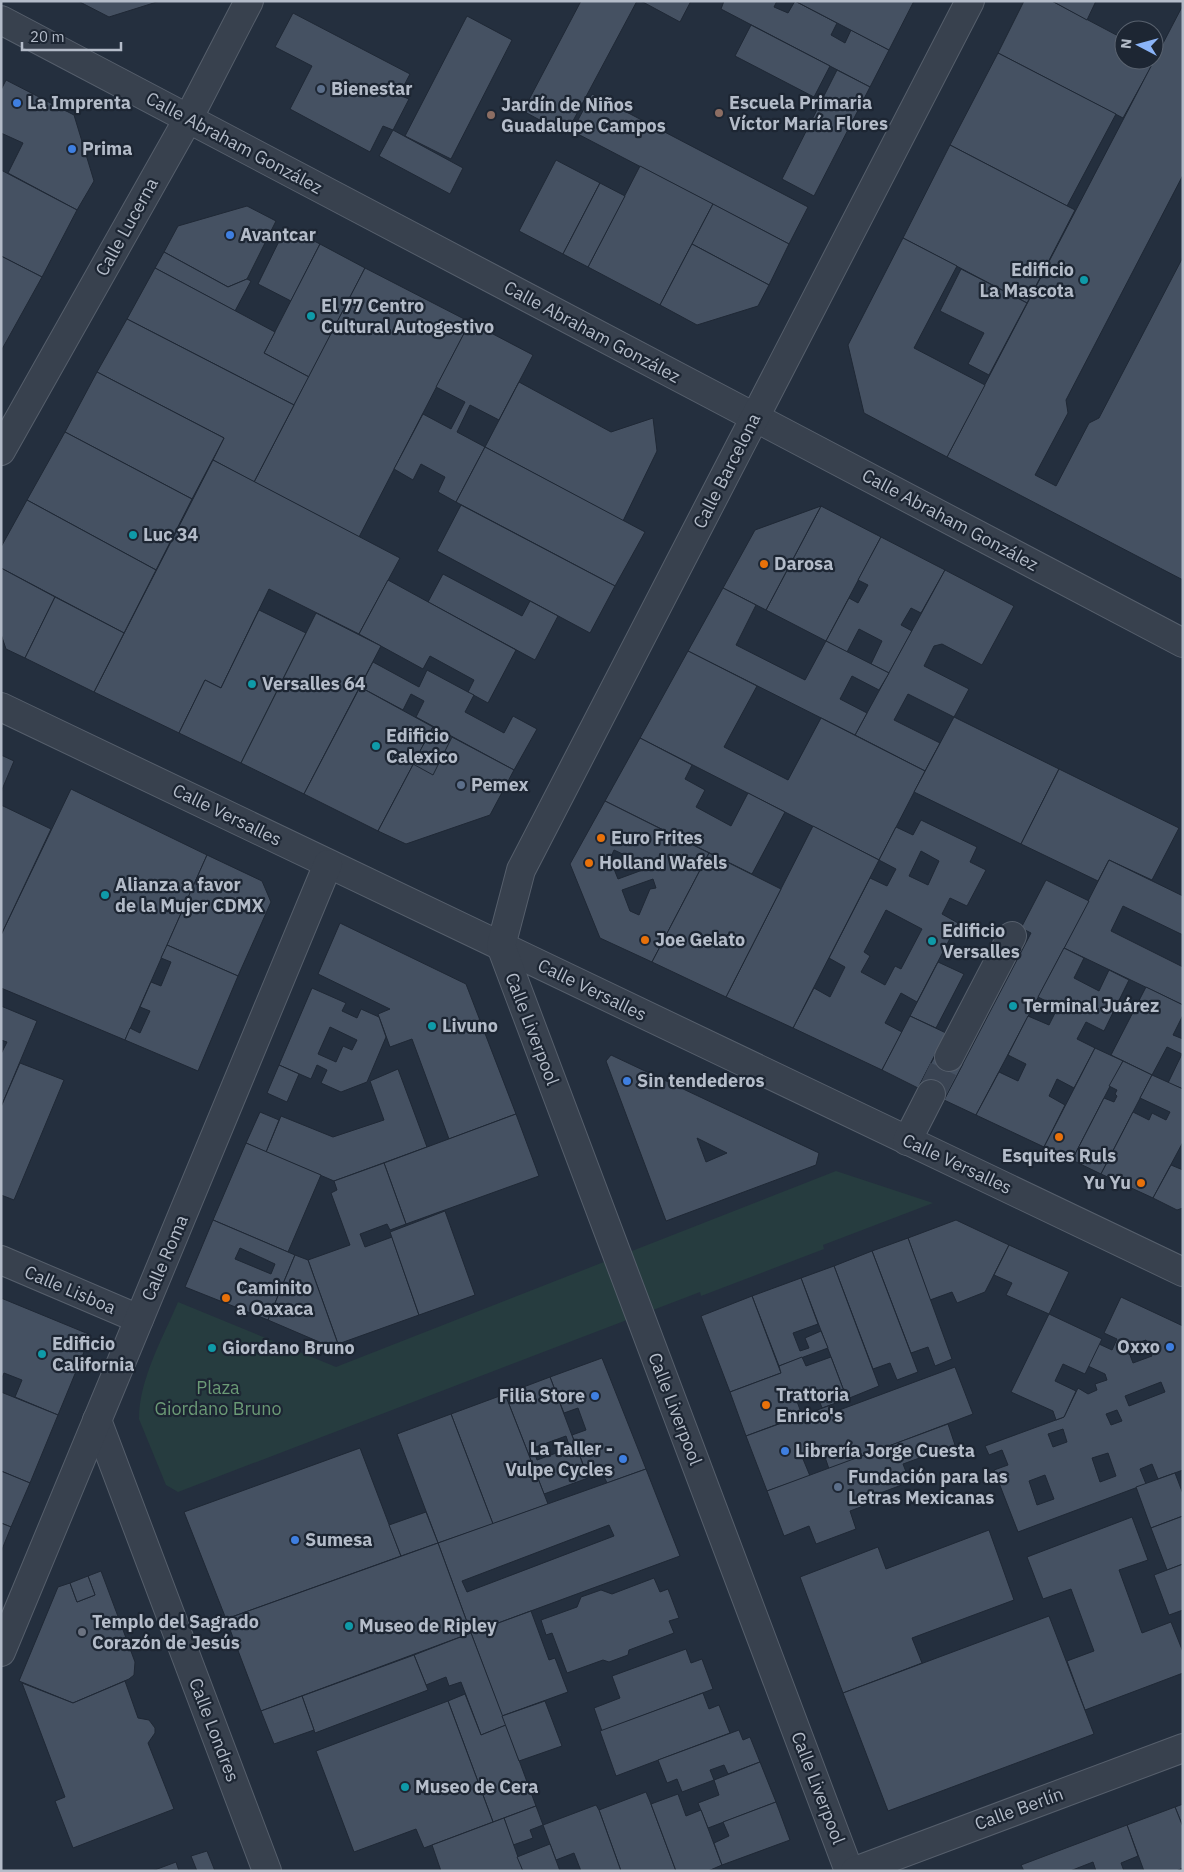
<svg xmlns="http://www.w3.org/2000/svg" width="1184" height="1872" viewBox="0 0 1184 1872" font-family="'IBM Plex Sans',sans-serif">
<rect width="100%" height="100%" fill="#242f3e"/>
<!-- green -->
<path fill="#263c3f" d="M836 1171 933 1203 823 1245 824 1249 701 1296 700 1292 178 1492 166 1485 139 1419C139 1379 163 1338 178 1302L336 1367Z"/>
<!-- building -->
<g fill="#455162" stroke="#1f2835" fill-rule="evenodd">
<polygon points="78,1 160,1 109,17"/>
<polygon points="581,1 637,1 566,134 523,111"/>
<polygon points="641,1 691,1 680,22"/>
<polygon points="724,1 777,1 774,7 788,13 795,1 837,23 831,35 845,43 851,30 889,50 870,87 721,9"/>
<polygon points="795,1 914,1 889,50"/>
<polygon points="1024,1 1052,1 1124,39 1124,60 1154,60 1154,54 1157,56 1123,118 998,53"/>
<polygon points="1052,1 1096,1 1087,20"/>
<polygon points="1183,5 1183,175 1066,400 1068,413 1035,475 1056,486 1089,423 1099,418 1183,257 1183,580 947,457"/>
<polygon points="293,13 410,74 399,95 409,99 393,130 383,126 370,152 290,109 312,66 275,47"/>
<polygon points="467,16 512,40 451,159 405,136"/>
<polygon points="751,25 830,66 814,97 735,56"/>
<polygon points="998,53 1116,114 1067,206 950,145"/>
<polygon points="837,70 870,87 814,196 782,179"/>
<polygon points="6,80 74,115 94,181 77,210 8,173 23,143 1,133 1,90"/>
<polygon points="592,94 808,207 789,244 572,131"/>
<polygon points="393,130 463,168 450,194 379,156"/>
<polygon points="950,145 1075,210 1027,303 903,238"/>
<polygon points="556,160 600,183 563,254 519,231"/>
<polygon points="640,166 713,204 660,305 588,267"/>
<polygon points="1,170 77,210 42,277 1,256"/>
<polygon points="600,183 625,196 588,267 563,254"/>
<polygon points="713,204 789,244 769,285 692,244"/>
<polygon points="247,206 276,221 247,279 228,287 164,252 178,226"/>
<polygon points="286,227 320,244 291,301 258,284"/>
<polygon points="903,238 957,266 914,348 985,385 947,457 864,413 848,345"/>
<polygon points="320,244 365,268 309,377 264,353"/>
<polygon points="692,244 769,285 758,306 697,325 660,305"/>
<polygon points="164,252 228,287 247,279 251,281 235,311 155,268"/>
<polygon points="1,256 42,277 1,351"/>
<polygon points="155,268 275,332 264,353 309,377 294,405 127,319"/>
<polygon points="365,268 470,322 359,537 254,482"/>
<polygon points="961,269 1027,303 989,375 968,364 984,333 940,311"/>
<polygon points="127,319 294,405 254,482 213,460 224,438 97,372"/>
<polygon points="470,322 533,355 499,420 470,405 457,432 485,447 456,502 438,492 445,477 421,464 413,480 394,469 423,414 451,429 465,402 436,387"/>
<polygon points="97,372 224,438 192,499 65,432"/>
<polygon points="519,382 611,432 653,418 657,451 623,521 485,447"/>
<polygon points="65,432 192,499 156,570 27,500"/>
<polygon points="485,447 645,532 615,586 456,502"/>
<polygon points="213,460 400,558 359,634 269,589 221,688 205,680 179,733 94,692"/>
<polygon points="27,500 156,570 124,633 1,568 1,547"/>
<polygon points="461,505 615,586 590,633 437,551"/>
<polygon points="821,506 881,537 826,641 766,610"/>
<polygon points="821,506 766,610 723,588 755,530"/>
<polygon points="881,537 945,570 921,613 911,608 901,625 912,631 889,673 871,664 882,641 859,629 847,652 826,641 849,598 858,603 868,585 858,580"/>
<polygon points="1,568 55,597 25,658 6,649 1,634"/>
<polygon points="945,570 1014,606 982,665 942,644 934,646 924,666 969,689 954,717 908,694 894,720 940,743 925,771 855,735"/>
<polygon points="443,574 522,616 530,601 558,616 535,660 428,602"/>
<polygon points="388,580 516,650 488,703 468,692 474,680 430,656 423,669 359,634"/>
<polygon points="723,588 756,605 736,645 805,680 826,641 889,673 879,690 852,676 840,699 867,713 855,735 688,651"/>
<polygon points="55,597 124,633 94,692 25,658"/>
<polygon points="259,610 306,633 241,763 179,733 205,680 221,688"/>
<polygon points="316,613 381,646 304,794 241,763"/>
<polygon points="688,651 757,686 724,747 788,780 821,718 925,771 879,860 640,738"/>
<polygon points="373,662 419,687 427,670 468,692 474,695 465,712 504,733 513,716 537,729 514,770 416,717 424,701 411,694 403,710 360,687"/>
<polygon points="360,687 433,727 378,831 304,794"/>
<polygon points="954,717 1059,769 1021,844 914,792"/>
<polygon points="433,727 514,770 490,815 406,844 378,831"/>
<polygon points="433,727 452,737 433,775 413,764"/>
<polygon points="640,738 692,765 685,779 705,790 696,807 731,826 748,793 785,812 752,874 605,801"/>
<polygon points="1,755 14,761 1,792"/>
<polygon points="1059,769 1179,828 1152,880 1109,860 1098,881 1021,844"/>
<polygon points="71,789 207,855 125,1040 1,988 1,935"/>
<path d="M605 801 709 853 652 962 600 938 570 864ZM614 850 640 862 645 859 648 868 618 879 610 859ZM653 879 656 888 650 889 639 915 630 911 622 890Z"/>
<polygon points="1,805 51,829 1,935"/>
<path d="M921 820 977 847 970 862 986 870 967 906 950 898 942 914 958 923 917 1002 901 993 885 1023 902 1032 882 1070 793 1028 814 988 830 997 845 967 829 958 870 878 887 886 896 869 879 860 896 827 913 835ZM921 851 939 861 928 885 909 876ZM886 910 922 929 901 969 895 966 885 985 861 972 870 956 864 952Z"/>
<polygon points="813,826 879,860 793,1028 726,997"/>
<polygon points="709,853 781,889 726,997 652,962"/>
<polygon points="207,855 262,881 271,902 238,976 167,945"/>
<polygon points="1109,860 1183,896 1183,935 1123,906 1111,931 1183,967 1183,1005 1064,948"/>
<polygon points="1046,880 1089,901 976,1115 944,1100 1031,933 1021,928"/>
<polygon points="340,923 466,984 516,1114 449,1139 412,1039 390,1047 378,1014 390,1009 318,974"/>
<polygon points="167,945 238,976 198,1071 125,1040 130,1028 140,1033 150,1011 140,1007 151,982 161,986 171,962 161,958"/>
<polygon points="1064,948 1084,958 1074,978 1099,991 1109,970 1129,980 1104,1031 1086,1022 1077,1039 1095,1048 1074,1088 1057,1079 1049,1096 1065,1105 1044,1147 976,1115 999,1072 1018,1081 1026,1064 1008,1055 1028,1016 1049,1025 1058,1007 1038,997"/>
<polygon points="938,962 964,974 936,1028 910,1016"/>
<polygon points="1146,987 1183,1005 1183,1015 1173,1035 1183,1039 1183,1089 1168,1083 1182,1054 1167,1047 1152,1075 1111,1055"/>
<path d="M312 988 346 1003 342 1011 357 1018 361 1009 379 1017 386 1037 367 1082 341 1092 321 1083 327 1070 317 1065 311 1079 279 1065ZM330 1027 357 1040 352 1050 343 1046 336 1062 318 1054Z"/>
<polygon points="1,1006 37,1021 1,1107 1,1054 7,1042 1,1040"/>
<polygon points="910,1016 946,1033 918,1088 882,1070"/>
<polygon points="1095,1048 1123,1061 1072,1160 1044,1147"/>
<polygon points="937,1052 963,1064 944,1100 918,1088"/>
<path d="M611 1055 819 1153 816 1165 666 1221 606 1061ZM697 1138 727 1153 706 1162Z"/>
<polygon points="1123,1061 1152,1075 1101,1174 1072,1160 1104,1098 1114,1102 1117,1096 1115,1094 1117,1090 1109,1086"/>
<polygon points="20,1063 64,1080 14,1200 1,1195 1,1107"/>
<polygon points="279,1065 299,1074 287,1102 267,1093"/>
<polygon points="398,1069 427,1147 334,1181 266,1152 281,1116 333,1137 384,1120 370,1081"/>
<polygon points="1152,1075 1183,1089 1183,1142 1153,1198 1101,1174 1133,1112 1149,1120 1152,1113 1166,1120 1170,1112 1140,1098"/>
<polygon points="260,1112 279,1120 266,1152 246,1143"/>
<polygon points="516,1114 539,1176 406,1224 384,1163"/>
<polygon points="246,1143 321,1175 288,1252 213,1220"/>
<polygon points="384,1163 406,1224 390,1230 387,1224 360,1234 365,1247 392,1237 419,1315 338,1344 308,1260 350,1245 331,1193 337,1190 334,1181"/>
<polygon points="1171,1165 1183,1170 1183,1208 1177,1210 1153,1198"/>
<polygon points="445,1211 475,1295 419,1315 390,1232"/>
<path d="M213 1220 295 1255 268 1320 185 1287ZM240 1248 275 1264 271 1274 235 1259Z"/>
<polygon points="956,1220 1009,1245 985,1292 957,1303 952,1292 930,1300 908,1238"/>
<polygon points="908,1238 952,1359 935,1366 928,1347 911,1353 872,1251"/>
<polygon points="1009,1245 1069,1272 1049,1314 1006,1295 1012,1283 994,1275"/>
<polygon points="872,1251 918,1372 897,1380 890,1363 873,1369 834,1266"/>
<polygon points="295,1255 308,1260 338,1344 331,1347 268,1320"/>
<polygon points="834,1266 879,1386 847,1399 801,1278"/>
<polygon points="801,1278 818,1324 793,1333 800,1351 809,1348 805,1338 821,1331 828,1348 779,1366 752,1296"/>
<polygon points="752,1296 781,1373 730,1392 701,1316"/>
<path d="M1121 1297 1183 1326V1470L1158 1479 1152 1464 1140 1469 1146 1484 1018 1532 994 1470 1008 1465 1002 1450 989 1455 985 1446 1064 1417 1078 1388 1088 1394 1097 1390 1095 1384 1107 1380 1105 1374 1088 1366 1099 1344 1112 1350 1117 1339 1104 1333ZM1146 1340 1152 1356 1133 1363 1127 1347ZM1161 1382 1165 1392 1129 1406 1125 1396ZM1117 1410 1122 1421 1111 1425 1106 1414ZM1063 1429 1067 1442 1053 1447 1048 1434ZM1108 1453 1116 1476 1100 1482 1092 1458ZM1045 1475 1054 1499 1037 1505 1029 1481Z"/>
<polygon points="1,1298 91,1335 58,1415 15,1397 22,1380 4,1373 1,1380"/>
<polygon points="1049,1314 1102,1339 1085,1374 1063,1364 1055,1381 1076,1391 1064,1417 1056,1420 1053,1411 1011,1392"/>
<polygon points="802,1357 806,1366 831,1357 847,1399 822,1408 815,1389 795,1396 802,1415 746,1436 730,1392 781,1373 779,1366"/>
<polygon points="602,1358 646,1469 607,1483 600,1468 586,1472 572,1435 586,1430 578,1408 564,1413 550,1377"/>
<polygon points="955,1367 973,1414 829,1469 823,1451 803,1459 810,1476 767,1491 746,1436 831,1405 834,1412"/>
<path d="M550 1377 588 1478 544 1494 505 1394ZM566 1436 570 1448 537 1460 533 1448Z"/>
<polygon points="1,1392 58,1415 30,1483 1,1471"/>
<polygon points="505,1394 548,1504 493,1524 451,1414"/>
<polygon points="451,1414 493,1524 438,1543 397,1434"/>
<polygon points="948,1424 955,1445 903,1464 910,1482 872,1496 874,1502 850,1511 856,1529 816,1544 809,1526 784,1536 767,1491"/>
<polygon points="360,1448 401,1556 226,1619 184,1512"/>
<path d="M646 1469 680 1556 471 1633 438 1543ZM609 1525 614 1536 467 1592 462 1581Z"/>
<polygon points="1,1471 30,1483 11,1527 1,1523"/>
<polygon points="1175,1473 1183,1494 1183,1516 1151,1528 1136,1487"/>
<polygon points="426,1512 438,1543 401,1556 389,1525"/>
<polygon points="1183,1516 1183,1564 1167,1570 1151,1528"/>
<polygon points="1132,1517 1148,1560 1119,1570 1142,1633 1171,1622 1183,1652 1183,1673 1085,1710 1067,1661 1094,1651 1071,1589 1043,1599 1027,1557"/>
<polygon points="1,1523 11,1527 1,1552"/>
<polygon points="989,1530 1014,1600 912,1638 922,1663 843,1693 800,1577 878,1547 886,1569"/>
<polygon points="438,1543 471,1633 261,1711 226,1619"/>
<polygon points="1183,1564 1183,1610 1169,1615 1154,1575"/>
<polygon points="101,1571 135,1662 134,1675 129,1679 73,1703 19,1681 58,1587 70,1583 77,1602 95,1595 88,1576"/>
<polygon points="88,1576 95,1595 77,1602 70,1583"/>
<polygon points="654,1578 660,1592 668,1589 679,1618 669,1621 674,1633 629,1650 628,1655 609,1662 603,1660 567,1673 552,1633 546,1635 541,1620 577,1607 581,1597 601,1590 612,1594"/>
<polygon points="531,1611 549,1660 555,1658 568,1692 502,1716 471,1633"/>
<polygon points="1049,1616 1094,1734 888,1811 843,1693"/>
<polygon points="471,1633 506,1725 481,1735 461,1682 449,1686 446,1677 426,1685 414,1655"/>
<polygon points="686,1649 691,1663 702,1659 713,1689 602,1731 594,1708 620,1698 612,1676"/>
<polygon points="414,1655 428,1690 315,1733 302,1696"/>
<polygon points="125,1681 138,1718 149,1720 155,1728 155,1733 148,1743 174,1809 73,1848 55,1801 65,1797 22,1683 73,1703"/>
<polygon points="703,1693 709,1709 719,1705 730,1733 616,1776 600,1731"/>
<polygon points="465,1694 481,1735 506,1725 536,1806 493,1822 448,1701"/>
<polygon points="302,1696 314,1730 274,1744 261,1711"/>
<polygon points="448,1701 493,1822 424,1848 416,1829 354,1852 316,1751"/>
<polygon points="545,1701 562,1746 519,1761 502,1716"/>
<polygon points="739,1730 743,1740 750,1737 760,1762 728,1774 724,1765 710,1770 714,1780 682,1792 677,1779 667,1783 658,1760"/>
<polygon points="760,1762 776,1802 708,1828 698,1803 719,1795 714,1780"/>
<polygon points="646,1792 651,1804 676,1871 621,1871 599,1810"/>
<polygon points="678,1794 686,1816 701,1810 722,1865 708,1871 676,1871 651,1804"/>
<polygon points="776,1802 790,1840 722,1865 714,1843 729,1836 723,1822"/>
<polygon points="1183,1804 1183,1827 1175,1807"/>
<polygon points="596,1805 599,1810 621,1871 581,1871 574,1853 556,1860 543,1825"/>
<polygon points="536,1806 543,1825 530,1830 533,1838 513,1845 504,1818"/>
<polygon points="1175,1807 1183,1827 1183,1868 1176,1871 1144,1871 1127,1825"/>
<polygon points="504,1818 523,1871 441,1871 432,1845"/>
<polygon points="1127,1825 1138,1856 1121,1863 1124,1871 1096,1871 1093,1862 1070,1871 1024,1871 1021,1865"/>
<polygon points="550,1844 560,1871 523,1871 517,1857"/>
<polygon points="207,1851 215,1871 197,1871 191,1856"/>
<polygon points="176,1862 179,1871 152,1871"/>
</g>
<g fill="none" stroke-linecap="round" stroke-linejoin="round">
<!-- minor-tunnel -->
<polyline stroke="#3a4453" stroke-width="28" stroke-dasharray="28 14" stroke-linecap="butt" points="931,1094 949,1057"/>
<!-- minor casing -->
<g stroke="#565f6c" stroke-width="30">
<g id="minor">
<polyline points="1,20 1183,643"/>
<polyline points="1,451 188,119 249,1"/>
<polyline points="1,707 1183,1272"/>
<polyline points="949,1057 1012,936"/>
<polyline points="907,1141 931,1094"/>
<polyline points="1,1260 139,1319"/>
<polyline points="97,1420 267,1871"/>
<polyline points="1,1652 328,864"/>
<polyline points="849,1871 501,946 521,870 970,1"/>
<polyline points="855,1871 1183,1748"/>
</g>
</g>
<!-- minor -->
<use href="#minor" stroke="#38414e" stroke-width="28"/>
</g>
<!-- markers -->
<g fill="#5c6f8a" stroke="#1d2633" stroke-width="2">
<circle cx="321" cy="89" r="5"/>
<circle cx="461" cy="785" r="5"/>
<circle cx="838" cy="1487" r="5"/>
</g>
<g fill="#3f7fe0" stroke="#1d2633" stroke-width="2">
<circle cx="17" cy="103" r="5"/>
<circle cx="72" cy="149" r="5"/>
<circle cx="230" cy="235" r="5"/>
<circle cx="627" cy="1081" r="5"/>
<circle cx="1170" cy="1347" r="5"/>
<circle cx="595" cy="1396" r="5"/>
<circle cx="785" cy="1451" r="5"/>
<circle cx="623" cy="1459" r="5"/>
<circle cx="295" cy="1540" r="5"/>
</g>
<g fill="#8d6e63" stroke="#1d2633" stroke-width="2">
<circle cx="719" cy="113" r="5"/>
<circle cx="491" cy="115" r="5"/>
</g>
<g fill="#0f9aa8" stroke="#1d2633" stroke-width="2">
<circle cx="1084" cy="280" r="5"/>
<circle cx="311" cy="316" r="5"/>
<circle cx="133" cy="535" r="5"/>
<circle cx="252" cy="684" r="5"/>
<circle cx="376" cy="746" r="5"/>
<circle cx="105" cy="895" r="5"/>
<circle cx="932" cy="941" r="5"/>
<circle cx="1013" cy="1006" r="5"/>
<circle cx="432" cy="1026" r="5"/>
<circle cx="212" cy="1348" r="5"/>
<circle cx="42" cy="1354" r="5"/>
<circle cx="349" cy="1626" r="5"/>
<circle cx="405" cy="1787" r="5"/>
</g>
<g fill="#e8710a" stroke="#1d2633" stroke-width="2">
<circle cx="764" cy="564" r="5"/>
<circle cx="601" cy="838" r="5"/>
<circle cx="589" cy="863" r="5"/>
<circle cx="645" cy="940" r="5"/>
<circle cx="1059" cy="1137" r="5"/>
<circle cx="1141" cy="1183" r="5"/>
<circle cx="226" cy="1298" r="5"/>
<circle cx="766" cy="1405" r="5"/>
</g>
<circle fill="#6b7280" stroke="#1d2633" stroke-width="2" cx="82" cy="1632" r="5"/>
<g text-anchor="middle" stroke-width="4.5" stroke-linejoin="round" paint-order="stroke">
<!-- poi labels -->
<g font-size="18" font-weight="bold" fill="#b4bcc9" stroke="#1d2633" text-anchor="start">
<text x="331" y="95">Bienestar</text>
<text x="27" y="109">La Imprenta</text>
<text x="729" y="109">Escuela Primaria<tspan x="729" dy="21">Víctor María Flores</tspan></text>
<text x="501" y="111">Jardín de Niños<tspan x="501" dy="21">Guadalupe Campos</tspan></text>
<text x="82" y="155">Prima</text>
<text x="240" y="241">Avantcar</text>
<text x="1074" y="276" text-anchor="end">Edificio<tspan x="1074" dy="21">La Mascota</tspan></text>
<text x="321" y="312">El 77 Centro<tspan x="321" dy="21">Cultural Autogestivo</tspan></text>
<text x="143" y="541">Luc 34</text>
<text x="774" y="570">Darosa</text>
<text x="262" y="690">Versalles 64</text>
<text x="386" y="742">Edificio<tspan x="386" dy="21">Calexico</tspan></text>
<text x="471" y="791">Pemex</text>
<text x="611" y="844">Euro Frites</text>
<text x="599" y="869">Holland Wafels</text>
<text x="115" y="891">Alianza a favor<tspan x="115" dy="21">de la Mujer CDMX</tspan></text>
<text x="942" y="937">Edificio<tspan x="942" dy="21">Versalles</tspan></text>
<text x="655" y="946">Joe Gelato</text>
<text x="1023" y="1012">Terminal Juárez</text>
<text x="442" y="1032">Livuno</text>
<text x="637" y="1087">Sin tendederos</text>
<text x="1059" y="1162" text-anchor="middle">Esquites Ruls</text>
<text x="1131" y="1189" text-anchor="end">Yu Yu</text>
<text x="236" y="1294">Caminito<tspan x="236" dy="21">a Oaxaca</tspan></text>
<text x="52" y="1350">Edificio<tspan x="52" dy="21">California</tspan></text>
<text x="1160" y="1353" text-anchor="end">Oxxo</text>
<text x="222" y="1354">Giordano Bruno</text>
<text x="776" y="1401">Trattoria<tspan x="776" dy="21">Enrico's</tspan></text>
<text x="585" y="1402" text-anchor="end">Filia Store</text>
<text x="613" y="1455" text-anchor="end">La Taller -<tspan x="613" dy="21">Vulpe Cycles</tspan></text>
<text x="795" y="1457">Librería Jorge Cuesta</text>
<text x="848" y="1483">Fundación para las<tspan x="848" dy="21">Letras Mexicanas</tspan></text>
<text x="305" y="1546">Sumesa</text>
<text x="92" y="1628">Templo del Sagrado<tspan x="92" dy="21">Corazón de Jesús</tspan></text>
<text x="359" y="1632">Museo de Ripley</text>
<text x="415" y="1793">Museo de Cera</text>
</g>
<!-- street labels -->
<g font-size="18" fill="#b4bcc9" stroke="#1d2633">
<text transform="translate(234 143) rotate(28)" y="6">Calle Abraham González</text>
<text transform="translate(127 227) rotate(-61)" y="6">Calle Lucerna</text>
<text transform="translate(592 332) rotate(28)" y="6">Calle Abraham González</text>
<text transform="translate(727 471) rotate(-63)" y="6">Calle Barcelona</text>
<text transform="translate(950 520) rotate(28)" y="6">Calle Abraham González</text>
<text transform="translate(227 815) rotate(26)" y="6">Calle Versalles</text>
<text transform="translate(592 990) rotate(26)" y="6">Calle Versalles</text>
<text transform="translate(532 1029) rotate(69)" y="6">Calle Liverpool</text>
<text transform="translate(957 1164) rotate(25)" y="6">Calle Versalles</text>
<text transform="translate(165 1258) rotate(-67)" y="6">Calle Roma</text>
<text transform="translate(70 1290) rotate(23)" y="6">Calle Lisboa</text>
<text transform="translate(675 1409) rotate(69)" y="6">Calle Liverpool</text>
<text transform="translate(214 1730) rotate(69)" y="6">Calle Londres</text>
<text transform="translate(818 1788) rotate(69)" y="6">Calle Liverpool</text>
<text transform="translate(1019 1809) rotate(-20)" y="6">Calle Berlín</text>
</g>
<!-- park labels -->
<g font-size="18" fill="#6b9a76" stroke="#1d2633">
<text x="218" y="1394">Plaza<tspan x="218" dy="21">Giordano Bruno</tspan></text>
</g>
</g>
<!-- border -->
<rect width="1184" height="1872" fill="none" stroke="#b4bcc9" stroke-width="5"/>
<!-- north arrow -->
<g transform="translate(1139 45) rotate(276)"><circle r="24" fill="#1d2633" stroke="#59626f"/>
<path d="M0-4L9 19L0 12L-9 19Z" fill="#8ab4f8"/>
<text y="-8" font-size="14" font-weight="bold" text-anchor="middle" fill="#b4bcc9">N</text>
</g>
<!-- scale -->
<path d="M22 42v8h99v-8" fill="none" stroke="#b4bcc9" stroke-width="2.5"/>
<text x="30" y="42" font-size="15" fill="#b4bcc9" stroke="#1d2633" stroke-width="4" paint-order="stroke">20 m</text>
</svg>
